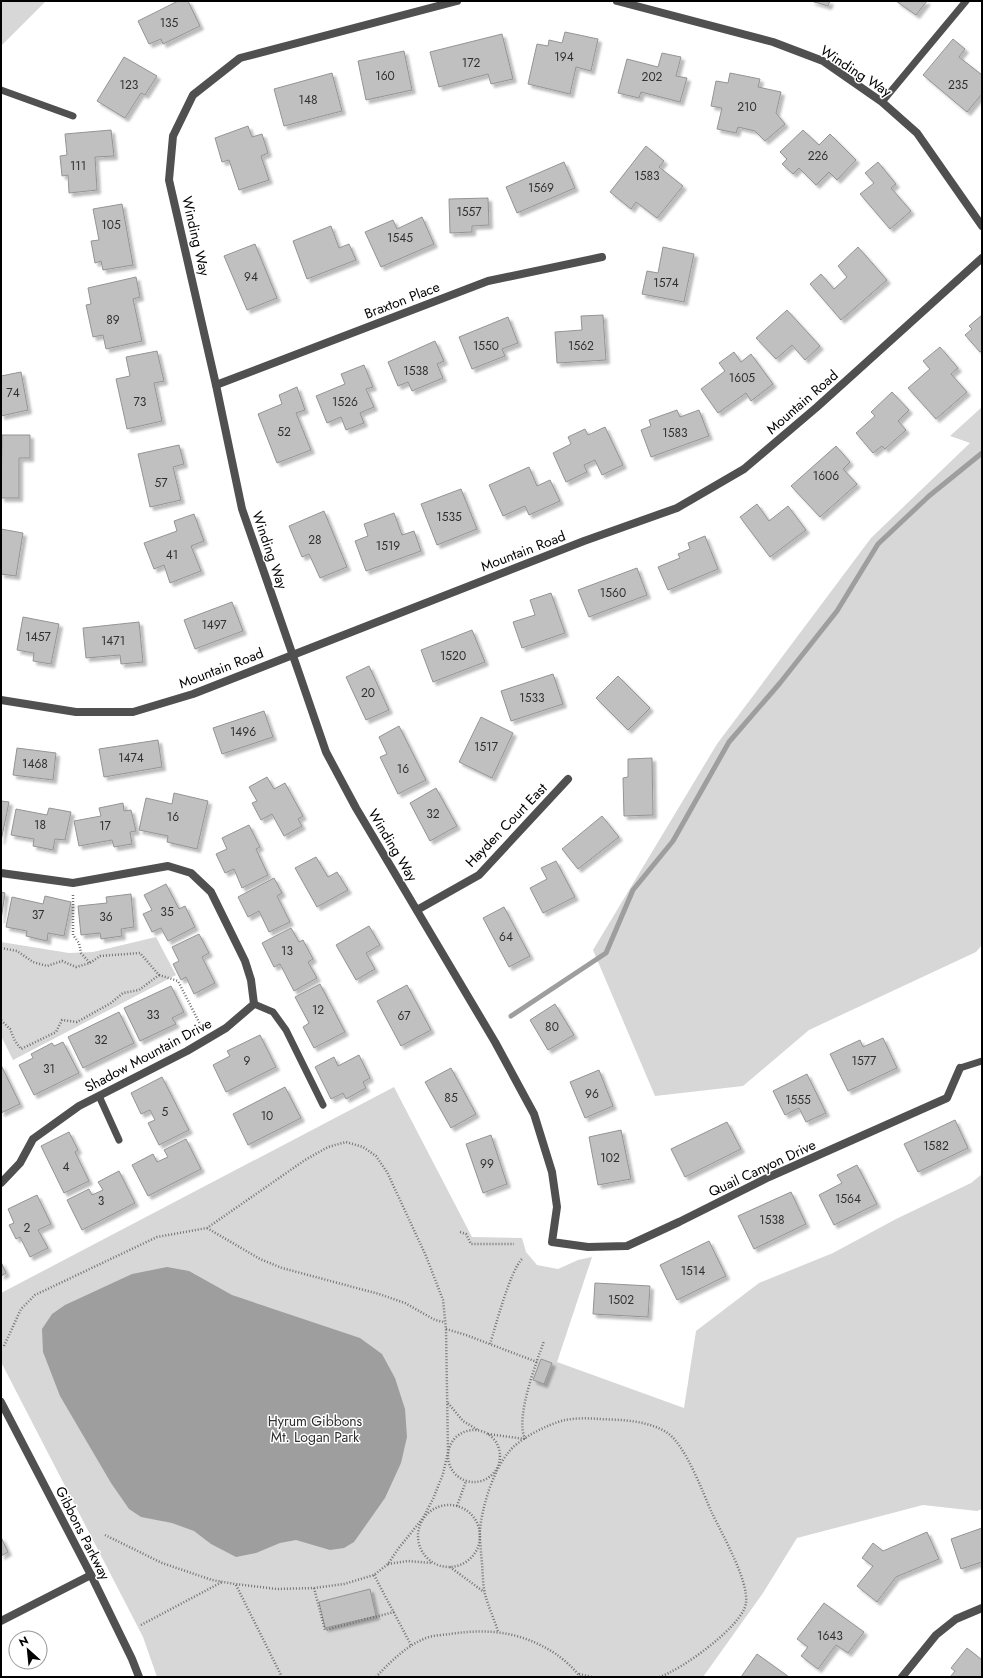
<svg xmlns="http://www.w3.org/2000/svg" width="983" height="1678" viewBox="0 0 983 1678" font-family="Jost,sans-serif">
<defs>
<filter id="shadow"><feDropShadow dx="3.5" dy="3.5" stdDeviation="1" flood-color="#0004"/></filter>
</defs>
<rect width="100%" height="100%" fill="#fff"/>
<!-- green -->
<g fill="#d7d7d7">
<polygon points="1,1 46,1 1,46"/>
<polygon points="982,407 982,945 976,952 809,1030 743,1086 655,1096 593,950 717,744 871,538 970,443 950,436"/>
<polygon points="156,937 176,975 13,1060 1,1036 1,942 69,953 93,952"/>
<polygon points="394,1087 472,1237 522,1238 526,1252 537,1265 558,1269 578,1260 592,1257 557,1362 684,1408 696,1331 759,1283 833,1253 896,1219 971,1183 982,1174 982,1509 977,1511 923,1505 797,1538 763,1593 703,1677 157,1677 143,1637 1,1362 1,1293"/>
</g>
<!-- water -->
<polygon fill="#9e9e9e" points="167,1267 189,1271 232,1295 360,1338 382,1354 395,1378 405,1409 407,1437 401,1463 385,1498 354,1542 344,1548 330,1550 296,1540 280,1543 256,1553 236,1557 211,1544 194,1531 172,1523 141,1517 129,1509 111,1483 60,1396 43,1352 42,1329 52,1314 65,1305 132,1274"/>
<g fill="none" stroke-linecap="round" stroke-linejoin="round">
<!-- stream -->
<polyline stroke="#9e9e9e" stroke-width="5" points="511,1016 606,953 633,890 673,841 729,742 780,683 837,611 878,544 929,496 982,453"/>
</g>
<!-- building -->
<g fill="#c0c0c0" stroke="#949494" filter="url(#shadow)">
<polygon points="178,1 188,1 200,26 163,44 161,39 149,44 138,21"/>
<polygon points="811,1 830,1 828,6"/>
<polygon points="896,1 927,1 916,15"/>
<polygon points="565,32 598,39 591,71 576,67 570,94 528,84 537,44 548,46 549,40 562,43"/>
<polygon points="502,34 513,79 491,84 488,74 439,87 430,52"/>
<polygon points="953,39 965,49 959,57 982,75 982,94 967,112 923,75"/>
<polygon points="404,51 412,90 366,100 358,61"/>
<polygon points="662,53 681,57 676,76 687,78 680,102 641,92 639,98 618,93 627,59 658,67"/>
<polygon points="124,57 157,76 145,95 141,93 125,118 97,101"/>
<polygon points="332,73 342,111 284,126 274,89"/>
<polygon points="730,73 760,79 758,87 781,92 776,113 785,124 765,141 755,131 738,127 736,133 717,129 722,108 711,106 716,81 728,83"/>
<polygon points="248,126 252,137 262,134 268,153 261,156 269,180 239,190 229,160 222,162 215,138"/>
<polygon points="111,130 114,156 95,157 97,190 69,193 68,175 62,176 60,156 67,155 65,134"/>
<polygon points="803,130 819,145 830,134 856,160 837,180 829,172 816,185 799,168 793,174 782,164 787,159 780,152"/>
<polygon points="646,146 664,161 659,167 683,186 657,218 636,202 631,209 610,192"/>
<polygon points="564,162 575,188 517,213 506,187"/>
<polygon points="878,162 896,184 891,188 911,211 890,229 860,194 874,183 865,173"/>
<polygon points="488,198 489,225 472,226 472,232 450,233 449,199"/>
<polygon points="122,204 133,265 103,270 101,261 95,263 91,241 99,240 93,209"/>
<polygon points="422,217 434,244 381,267 365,232 393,220 397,229"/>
<polygon points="331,226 339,248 349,244 356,260 307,279 293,241"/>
<polygon points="255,244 277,298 247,310 224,256"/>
<polygon points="663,247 694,254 684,302 642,294 647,271 658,273"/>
<polygon points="858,247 887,280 841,320 810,284 821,274 834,289 847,277 838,266"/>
<polygon points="136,277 140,297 133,299 142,341 106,349 103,335 93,337 86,305 91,304 88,288"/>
<polygon points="787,310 820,346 805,360 792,345 776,359 756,338"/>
<polygon points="603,315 606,360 557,363 555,332 582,330 581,316"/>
<polygon points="982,315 982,350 980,352 965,335 972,329 969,326"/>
<polygon points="508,317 518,343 502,349 505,356 472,369 459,337"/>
<polygon points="435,341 444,361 437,364 443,378 412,391 408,382 398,386 388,362"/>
<polygon points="940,347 958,368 951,374 967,392 936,419 908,388 930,369 923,361"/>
<polygon points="157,351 164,381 154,383 162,421 127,429 116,379 130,376 126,357"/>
<polygon points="734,352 741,362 751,354 773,384 751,401 746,393 718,413 701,389 725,371 719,363"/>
<polygon points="364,365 373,387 366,389 374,407 360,413 364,423 346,430 341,417 327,423 316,396 345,384 341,374"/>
<polygon points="21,372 28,410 1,416 1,376"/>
<polygon points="297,387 305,410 296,413 311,450 277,463 258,414 282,404 279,395"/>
<polygon points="892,392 909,410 898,421 906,430 885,449 882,446 873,453 856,433 875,416 871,412"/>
<polygon points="677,410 680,417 699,410 709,436 651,457 641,430 651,426 649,420"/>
<polygon points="605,427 623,465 602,475 595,460 584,465 587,472 566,482 553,453 571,444 568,437 585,429 588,435"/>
<polygon points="2,435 30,435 30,458 19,458 19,498 1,498"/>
<polygon points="179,445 184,464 173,467 181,500 150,507 138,454"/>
<polygon points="836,446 850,462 843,469 857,484 820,517 791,486"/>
<polygon points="529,467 537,486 550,480 560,501 529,515 525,506 503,516 489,485"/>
<polygon points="461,489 477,529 437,545 421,504"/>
<polygon points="757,504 769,521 788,506 806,530 770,557 740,517"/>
<polygon points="324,511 347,567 320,578 309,554 302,557 289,526"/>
<polygon points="394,513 402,535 414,531 421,551 366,571 355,541 368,536 364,524"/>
<polygon points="194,514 204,541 191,546 201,571 170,583 164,565 154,569 144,543 177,531 174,521"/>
<polygon points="1,529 23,533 16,576 1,574"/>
<polygon points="705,536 718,569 668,590 658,567 680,558 678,554 690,549 688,543"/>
<polygon points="637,568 647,595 589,617 578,590"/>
<polygon points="551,593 565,633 522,648 513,622 535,615 530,600"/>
<polygon points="232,602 243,631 195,649 184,620"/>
<polygon points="23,617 59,624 51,664 33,661 34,653 17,650"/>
<polygon points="139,622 143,662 121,664 120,655 86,658 83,628"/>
<polygon points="472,630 485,662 433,682 421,650"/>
<polygon points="369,666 389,710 366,720 346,677"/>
<polygon points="553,674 563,704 511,721 501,691"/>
<polygon points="618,676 650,708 628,730 596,698"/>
<polygon points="264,711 273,737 222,754 213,728"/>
<polygon points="481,717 513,733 492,778 459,762"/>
<polygon points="399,726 426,780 398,794 380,757 387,754 379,737"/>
<polygon points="158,740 162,767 104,777 99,749"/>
<polygon points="17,748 56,753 53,780 13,775"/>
<polygon points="652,758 653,815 624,816 623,778 628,777 628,759"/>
<polygon points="267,777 274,789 285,783 303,816 298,819 302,826 284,836 272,814 261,820 252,803 257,801 249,787"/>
<polygon points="436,788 457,826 430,841 410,803"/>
<polygon points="174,793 208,801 197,849 167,842 168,836 139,830 146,798 172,804"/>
<polygon points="1,801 9,802 1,841"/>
<polygon points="123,803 124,811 131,810 136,831 130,832 132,844 114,847 112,840 79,846 74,821 101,816 99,808"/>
<polygon points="49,808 71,812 65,840 55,839 53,850 33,846 34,839 11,835 16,809 47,815"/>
<polygon points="602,816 619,837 578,869 562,849"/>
<polygon points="249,825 260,847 256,849 268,875 242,888 234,869 225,873 216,854 227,849 222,838"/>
<polygon points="316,857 328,877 337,872 348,890 317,907 295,868"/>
<polygon points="556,861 575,897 543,913 530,888 547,879 541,868"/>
<polygon points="274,878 282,893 277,896 290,922 269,932 259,911 248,917 238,897"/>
<polygon points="166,884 179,909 185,906 195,927 168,941 161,928 152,932 143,914 152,910 144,895"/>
<polygon points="1,892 5,893 1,920"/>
<polygon points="131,894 134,927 121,929 122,936 101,939 100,933 81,935 78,906 107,903 106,897"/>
<polygon points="45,896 71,902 64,936 48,933 47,941 26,936 27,931 6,927 12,897 43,904"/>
<polygon points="504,907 530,956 509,967 483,918"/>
<polygon points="369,926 380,945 366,953 375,969 356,980 336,945"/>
<polygon points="291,928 299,942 303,940 313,959 308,962 317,978 294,991 280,964 274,967 262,943"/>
<polygon points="199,934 209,953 202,957 215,983 194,994 186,977 181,980 173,964 179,961 172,947"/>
<polygon points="320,984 345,1032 314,1048 303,1027 309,1023 295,997"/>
<polygon points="407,985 431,1030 401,1046 377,1001"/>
<polygon points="171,986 184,1012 172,1018 176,1024 140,1041 124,1008"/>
<polygon points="555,1004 574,1035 548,1050 530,1020"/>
<polygon points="119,1012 134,1043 83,1068 68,1037"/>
<polygon points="260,1035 276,1067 226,1092 213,1065 230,1056 227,1051"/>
<polygon points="883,1038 897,1068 848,1091 830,1054 860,1040 863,1047"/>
<polygon points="63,1042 79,1073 34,1095 19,1065 33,1058 31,1054 52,1043 54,1046"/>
<polygon points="359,1055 370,1078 363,1082 366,1088 346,1099 343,1093 331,1099 315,1067 334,1057 338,1066"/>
<polygon points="1,1065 20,1104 1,1113"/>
<polygon points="451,1068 476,1114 451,1128 425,1082"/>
<polygon points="599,1070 613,1106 585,1118 570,1082"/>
<polygon points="807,1074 826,1113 806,1122 799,1108 785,1115 773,1091"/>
<polygon points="162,1077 189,1130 159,1145 148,1123 155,1120 150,1110 141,1114 131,1093"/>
<polygon points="285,1087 301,1118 248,1145 233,1114"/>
<polygon points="955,1120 968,1148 918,1172 904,1144"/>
<polygon points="727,1122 741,1149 685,1177 671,1149"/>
<polygon points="621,1130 631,1179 598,1185 589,1137"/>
<polygon points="69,1132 78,1150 75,1152 89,1181 64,1193 41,1146"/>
<polygon points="491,1135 507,1184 483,1193 466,1144"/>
<polygon points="186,1139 201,1169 148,1196 132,1165 153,1154 157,1162 168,1157 164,1150"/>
<polygon points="857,1165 877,1204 834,1225 819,1195 842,1183 837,1175"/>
<polygon points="119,1171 135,1203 82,1230 67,1200 89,1189 92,1195 103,1190 98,1182"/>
<polygon points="791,1192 806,1224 754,1249 738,1216"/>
<polygon points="37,1195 51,1224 38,1230 48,1248 30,1257 20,1237 16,1239 9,1225 14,1223 8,1209"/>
<polygon points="709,1241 726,1276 677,1300 660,1265"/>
<polygon points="1,1262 6,1273 1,1276"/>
<polygon points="595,1283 650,1286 648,1317 593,1314"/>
<polygon points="541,1359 552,1363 544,1384 533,1380"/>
<polygon points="982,1528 982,1562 961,1569 951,1539"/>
<polygon points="927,1532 939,1559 896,1577 877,1602 857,1586 873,1566 862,1558 873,1543 883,1551"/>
<polygon points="1,1537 8,1552 1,1556"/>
<polygon points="370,1589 376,1616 325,1628 319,1602"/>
<polygon points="824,1603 864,1632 848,1653 836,1645 818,1669 801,1656 808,1647 797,1639"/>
<polygon points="967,1648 982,1660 982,1677 950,1677 955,1671 951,1668"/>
<polygon points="757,1654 789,1677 741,1677"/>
</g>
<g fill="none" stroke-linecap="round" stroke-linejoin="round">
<!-- path -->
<g stroke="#727272" stroke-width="2.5" stroke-dasharray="1 2" stroke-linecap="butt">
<polyline points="73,895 73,935 79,943 81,953 90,963"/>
<polyline points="1,948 17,951 33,962 47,966 62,961 76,967 90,963 100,956 140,953 159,975 139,990 123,993 111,1003 77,1022 62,1020 56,1032 21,1049 15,1041 10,1029 1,1020"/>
<polyline points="159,975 178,981 202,1028"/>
<polyline points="207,1228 260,1259 282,1268 379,1294 405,1303 435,1320 444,1322"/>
<polyline points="460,1232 466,1234 471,1244 514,1244"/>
<polyline points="446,1329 466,1335 537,1362"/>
<path d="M490 1344C496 1325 510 1271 522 1259"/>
<polyline points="4,1346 21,1309 35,1295 157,1237 207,1228 305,1160 328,1147 346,1142 363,1147 376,1156 387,1172 426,1256 443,1300 446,1329 448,1452 443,1474 433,1499 423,1518 398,1549 388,1564 374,1575 344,1584 314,1588 277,1589 235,1584 212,1580 162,1563 105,1535"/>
<polyline points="448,1403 463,1421 478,1430"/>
<circle cx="474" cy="1456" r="26"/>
<polyline points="488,1434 525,1439"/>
<path d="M525 1439C515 1417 536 1364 544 1341"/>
<circle cx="449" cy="1536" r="31"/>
<polyline points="457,1506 466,1481"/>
<polyline points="388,1564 408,1561 432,1563"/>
<polyline points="450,1567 484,1592"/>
<polyline points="374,1575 411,1645"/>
<polyline points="236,1585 282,1677"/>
<polyline points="314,1588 325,1630 394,1612"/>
<polyline points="141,1625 222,1582"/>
<path d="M498 1631C494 1619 488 1606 485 1594 482 1581 483 1567 481 1554 481 1546 479 1538 480 1530 482 1507 493 1471 508 1453 518 1439 548 1424 565 1420 576 1418 588 1418 599 1419 622 1420 646 1420 666 1432 685 1443 703 1493 712 1513 722 1534 749 1581 746 1603 743 1626 680 1671 659 1677"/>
<polyline points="579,1674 592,1677"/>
<path d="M376 1677C391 1661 408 1644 429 1637 436 1635 444 1635 450 1634 490 1628 522 1632 556 1654 564 1660 574 1668 580 1677"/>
</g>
<!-- lane -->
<g stroke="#505050" stroke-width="7">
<polyline points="1,90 73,116"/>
<polyline points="882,102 966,1"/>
<polyline points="254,1004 273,1012 286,1030 323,1105"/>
<polyline points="960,1068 982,1061"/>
<polyline points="99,1096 119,1140"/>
</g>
<!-- street -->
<g stroke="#505050" stroke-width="8">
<polyline points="457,1 240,58 193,95 173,136 169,180 216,385 242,509 300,676 326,752 356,808 495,1042 534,1114 552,1172 557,1207 552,1242 588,1247 627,1246 679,1222 769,1177 947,1098 960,1068"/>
<polyline points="617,1 773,42 823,61 882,102 917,133 982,226"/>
<polyline points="216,385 488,281 602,257"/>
<polyline points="1,700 76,712 133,712 193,694 584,541 677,508 744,469 817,407 982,258"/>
<polyline points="1,873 73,883 168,866 191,873 211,892 245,961 251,980 254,1004 226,1028 187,1051 79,1106 33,1139 20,1163 1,1183"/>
<polyline points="417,910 479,875 568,779"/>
<polyline points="1,1402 91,1575 132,1659 139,1677"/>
<polyline points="1,1621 91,1575"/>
<polyline points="902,1677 936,1635 956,1619 982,1608"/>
</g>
</g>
<g text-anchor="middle" stroke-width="3" stroke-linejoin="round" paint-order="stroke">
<!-- number labels -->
<g font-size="12" fill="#303030">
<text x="169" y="27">135</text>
<text x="564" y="61">194</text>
<text x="471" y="67">172</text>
<text x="385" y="80">160</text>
<text x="652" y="81">202</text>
<text x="129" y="89">123</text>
<text x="958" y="89">235</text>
<text x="308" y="104">148</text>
<text x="747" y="111">210</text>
<text x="818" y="160">226</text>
<text x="78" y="170">111</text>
<text x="647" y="180">1583</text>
<text x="541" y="192">1569</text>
<text x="469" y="216">1557</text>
<text x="111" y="229">105</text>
<text x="400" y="242">1545</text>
<text x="251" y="281">94</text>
<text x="666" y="287">1574</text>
<text x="113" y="324">89</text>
<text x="486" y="350">1550</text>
<text x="581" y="350">1562</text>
<text x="416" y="375">1538</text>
<text x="742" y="382">1605</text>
<text x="13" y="397">74</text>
<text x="140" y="406">73</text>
<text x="345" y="406">1526</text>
<text x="284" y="436">52</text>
<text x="675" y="437">1583</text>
<text x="826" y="480">1606</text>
<text x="161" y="487">57</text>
<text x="449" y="521">1535</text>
<text x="315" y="544">28</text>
<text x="388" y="550">1519</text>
<text x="172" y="559">41</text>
<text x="613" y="597">1560</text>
<text x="214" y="629">1497</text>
<text x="38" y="641">1457</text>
<text x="113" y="645">1471</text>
<text x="453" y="660">1520</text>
<text x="368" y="697">20</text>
<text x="532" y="702">1533</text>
<text x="243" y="736">1496</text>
<text x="486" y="751">1517</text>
<text x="131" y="762">1474</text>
<text x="35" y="768">1468</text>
<text x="403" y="773">16</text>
<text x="433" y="818">32</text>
<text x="173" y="821">16</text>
<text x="40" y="829">18</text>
<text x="105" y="830">17</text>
<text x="167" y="916">35</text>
<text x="38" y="919">37</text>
<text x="106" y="921">36</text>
<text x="506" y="941">64</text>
<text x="287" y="955">13</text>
<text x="318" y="1014">12</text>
<text x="153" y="1019">33</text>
<text x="404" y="1020">67</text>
<text x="552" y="1031">80</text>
<text x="101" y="1044">32</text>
<text x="247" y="1065">9</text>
<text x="864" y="1065">1577</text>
<text x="49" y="1073">31</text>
<text x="592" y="1098">96</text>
<text x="451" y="1102">85</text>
<text x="798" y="1104">1555</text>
<text x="165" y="1116">5</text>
<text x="267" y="1120">10</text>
<text x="936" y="1150">1582</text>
<text x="610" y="1162">102</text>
<text x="487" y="1168">99</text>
<text x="66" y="1171">4</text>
<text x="848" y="1203">1564</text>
<text x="101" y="1205">3</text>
<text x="772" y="1224">1538</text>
<text x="27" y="1232">2</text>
<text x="693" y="1275">1514</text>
<text x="621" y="1304">1502</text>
<text x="830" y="1640">1643</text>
</g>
<!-- street labels -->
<g font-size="14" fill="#000" stroke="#fff">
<text transform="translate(856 71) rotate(33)" y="5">Winding Way</text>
<text transform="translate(196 236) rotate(77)" y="5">Winding Way</text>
<text transform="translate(402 300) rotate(-21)" y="5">Braxton Place</text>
<text transform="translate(802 402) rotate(-41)" y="5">Mountain Road</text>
<text transform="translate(270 550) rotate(71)" y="5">Winding Way</text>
<text transform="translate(523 551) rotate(-21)" y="5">Mountain Road</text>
<text transform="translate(221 668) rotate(-21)" y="5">Mountain Road</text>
<text transform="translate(506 825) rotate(-46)" y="5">Hayden Court East</text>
<text transform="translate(393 845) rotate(59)" y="5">Winding Way</text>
<text transform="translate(148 1055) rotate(-28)" y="5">Shadow Mountain Drive</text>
<text transform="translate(762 1168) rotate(-25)" y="5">Quail Canyon Drive</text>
<text transform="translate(83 1533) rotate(63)" y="5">Gibbons Parkway</text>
</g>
<!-- park labels -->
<g font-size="14" fill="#2e2e2e" stroke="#fff">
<text x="315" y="1426">Hyrum Gibbons<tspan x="315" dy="16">Mt. Logan Park</tspan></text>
</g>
</g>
<!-- border -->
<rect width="983" height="1678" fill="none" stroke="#000000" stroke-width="4"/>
<!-- north arrow -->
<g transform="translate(28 1650) rotate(333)"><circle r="19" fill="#ffffff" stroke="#999999"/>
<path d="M0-3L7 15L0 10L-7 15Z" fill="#000000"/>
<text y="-6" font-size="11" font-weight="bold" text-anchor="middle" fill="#000000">N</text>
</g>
</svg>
